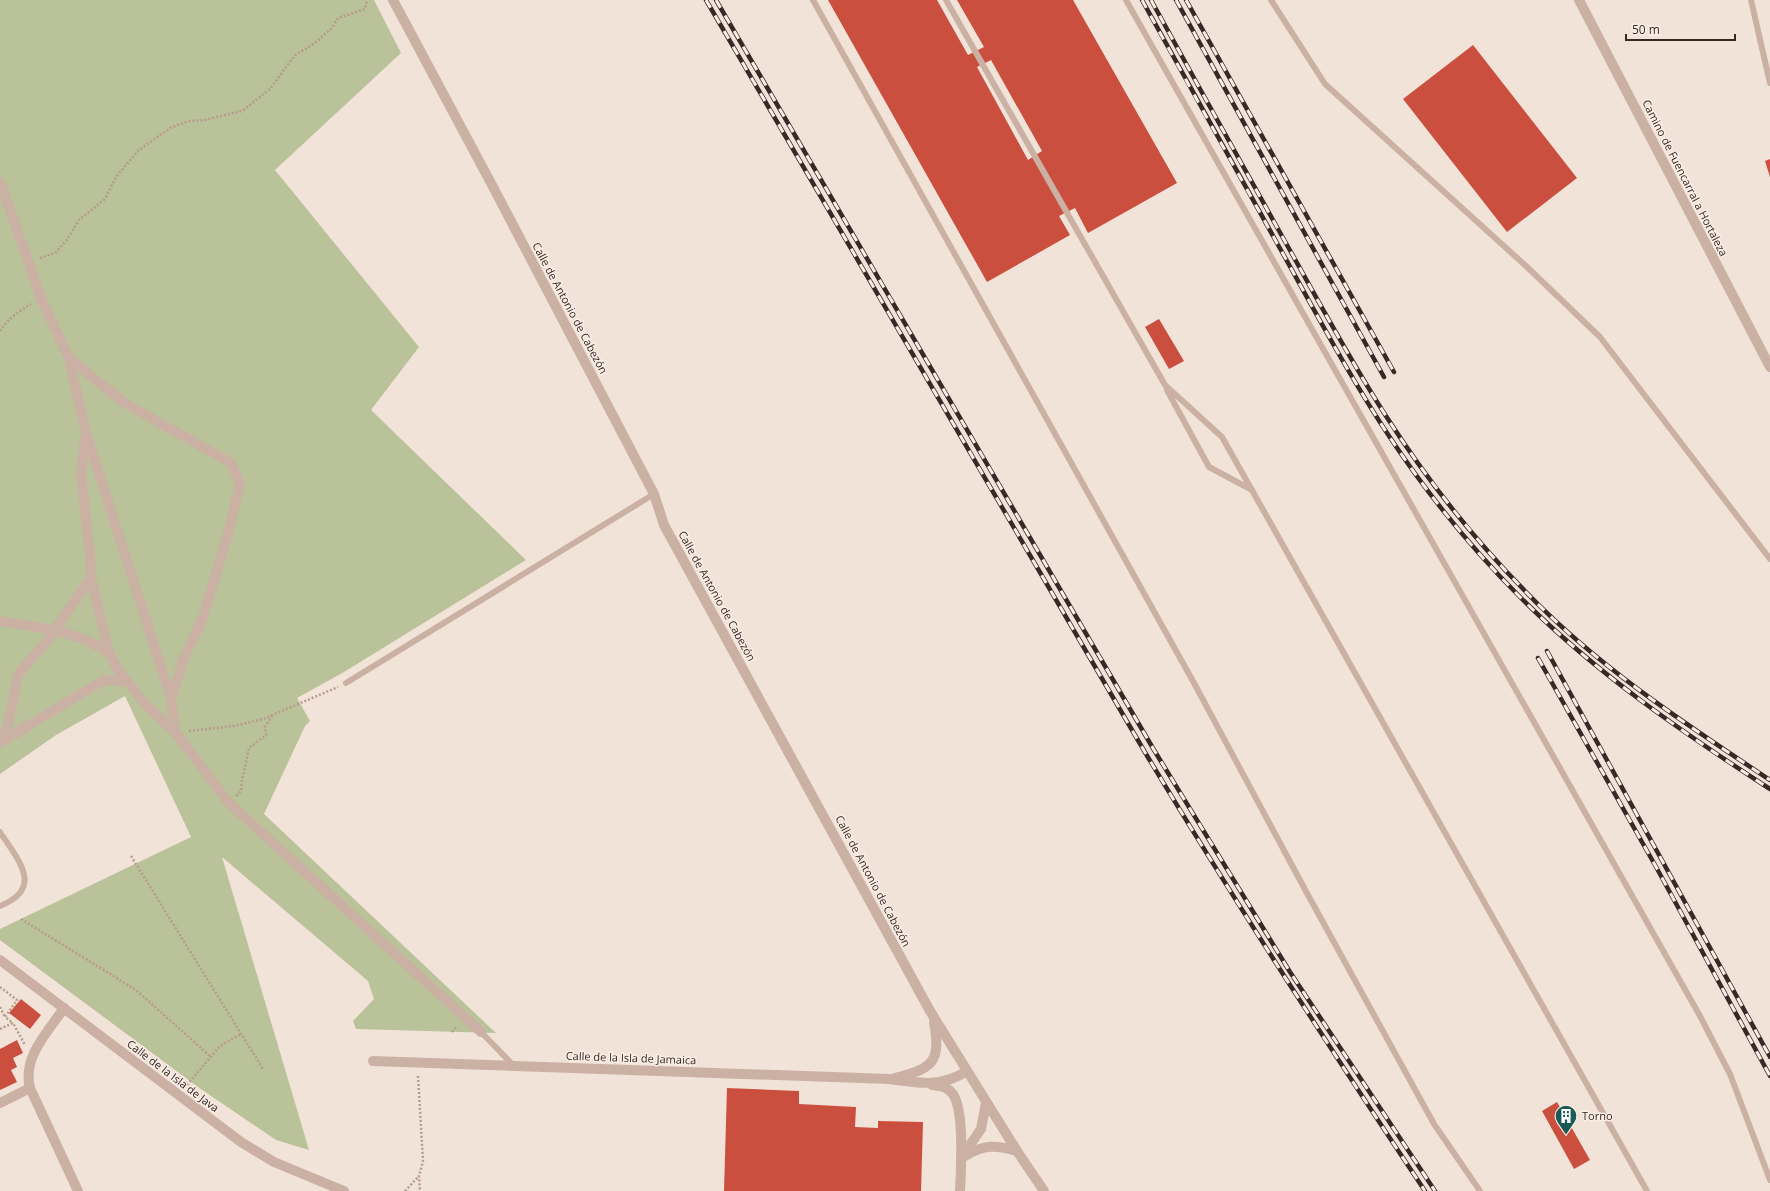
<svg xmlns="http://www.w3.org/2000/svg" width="1770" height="1191" viewBox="0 0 1770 1191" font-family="'Open Sans',sans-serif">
<rect width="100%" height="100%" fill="#f2e3d9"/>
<!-- green -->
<polygon fill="#b9c298" points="0,0 374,0 401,53 275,170 419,347 371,410 526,560 344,672 297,698 310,721 305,726 264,814 496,1033 356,1029 353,1021 374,999 368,981 222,857 309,1150 276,1140 198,1087 0,940 0,929 191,837 125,696 56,735 0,774"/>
<!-- building -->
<g fill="#cb4f3e" fill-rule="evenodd">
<path d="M828 0H937L968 55 984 47 957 0H1073L1177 183 1088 233 1075 208 1059 216 1070 235 987 282ZM991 60 1042 151 1028 160 977 67Z"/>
<polygon points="1473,45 1577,178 1507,232 1403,99"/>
<polygon points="1770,159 1770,177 1765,161"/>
<polygon points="1159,319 1184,361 1169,369 1145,327"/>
<polygon points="21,999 41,1015 30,1029 9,1013"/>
<polygon points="17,1040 23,1053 13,1058 17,1067 11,1070 17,1082 0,1090 0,1049"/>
<polygon points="727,1088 799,1091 799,1104 856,1107 855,1127 878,1128 878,1121 923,1122 921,1191 724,1191"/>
<polygon points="1557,1102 1590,1160 1574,1169 1542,1111"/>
</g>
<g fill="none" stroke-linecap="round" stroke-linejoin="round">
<!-- path -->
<g stroke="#b79b8e" stroke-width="2.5" stroke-dasharray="2 2" stroke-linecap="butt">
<polyline points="40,258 55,253 66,241 79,220 105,199 116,177 138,151 170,128 189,121 205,120 242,111 270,89 295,55 315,43 332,28 338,18 365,9 367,0"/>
<path d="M0 331C7 320 19 311 31 304"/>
<polyline points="189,731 234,726 263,719 338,687"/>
<polyline points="236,796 241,791 242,780 249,748 266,735 265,727 272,716"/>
<polyline points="131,856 263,1069"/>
<polyline points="21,919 136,990 210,1056"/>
<polyline points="0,987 17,1000 5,1017 13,1023"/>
<polyline points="0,1007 5,1017"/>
<polyline points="0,1029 13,1023 25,1045"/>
<polyline points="452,1032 457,1026"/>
<polyline points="418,1076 423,1161 419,1176 420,1191"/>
<polyline points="187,1085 220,1046 241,1034"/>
<polyline points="405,1191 419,1176"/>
</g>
<!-- service -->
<g stroke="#cbb1a4" stroke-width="6">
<polyline points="813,0 1194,683 1308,895 1434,1124 1480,1191"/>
<polyline points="946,0 1165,385 1222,437 1647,1191"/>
<polyline points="1126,0 1700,1016 1730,1074 1770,1180"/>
<polyline points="1271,0 1325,84 1526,266 1600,337 1770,559"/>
<polyline points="1751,0 1770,83"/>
<polyline points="1167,390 1209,467 1252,490"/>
<polyline points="346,683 654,494"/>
<path d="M0 832C18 860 45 888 0 906"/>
<polyline points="481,1032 514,1066"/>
</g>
<!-- minor -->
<g stroke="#cbb1a4" stroke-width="10">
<polyline points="393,0 492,185 654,494 664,525 930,1011 1017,1151 1044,1191"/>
<polyline points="1579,0 1770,367"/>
<polyline points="0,182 43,303 69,358 86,433 171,698 175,732 229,803 481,1032"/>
<polyline points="69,358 123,402 231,463 240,484 229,530 203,617 184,658 171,698"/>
<polyline points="91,578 109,653 118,670 144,703 175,732"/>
<path d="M0 621C38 628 77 630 109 653"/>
<polyline points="1,742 8,726 18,674 46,642 91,578 90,554 81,474 85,437"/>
<polyline points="1,742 104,680 127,681"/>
<polyline points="0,960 241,1142 274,1162 344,1191"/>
<path d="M64 1008C48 1032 22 1057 30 1088L78 1191"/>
<path d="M373 1061 889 1079C917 1083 941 1088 967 1071"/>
<path d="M895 1078C933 1068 941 1063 934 1022"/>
<path d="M932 1085C940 1086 946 1086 952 1093 965 1108 961 1170 960 1191"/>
<polyline points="0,1103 30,1088"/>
<path d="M965 1156C984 1144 996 1145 1017 1151"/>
<polyline points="961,1158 981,1129 986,1103"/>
</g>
<!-- rail casing -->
<g stroke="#362926" stroke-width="4.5">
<g id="rail">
<path d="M706 0 1146 754C1235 902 1329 1047 1425 1191"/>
<polyline points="716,0 1154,750 1290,972 1435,1191"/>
<path d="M1142 0C1188 84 1235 168 1282 252 1317 315 1351 379 1391 439 1429 496 1473 550 1521 598 1596 673 1682 732 1770 789"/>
<path d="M1151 0C1196 82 1241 163 1287 245 1319 302 1350 360 1386 416 1425 477 1474 539 1525 591 1597 666 1684 723 1770 780"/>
<polyline points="1176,0 1384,377"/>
<polyline points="1186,0 1394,372"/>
<polyline points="1547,651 1770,1057"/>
<polyline points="1538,658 1655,865 1770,1076"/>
</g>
</g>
<!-- rail -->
<use href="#rail" stroke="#faeee5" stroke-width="3" stroke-dasharray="9" stroke-linecap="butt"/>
</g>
<!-- icons -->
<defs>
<g id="building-pin" transform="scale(1.15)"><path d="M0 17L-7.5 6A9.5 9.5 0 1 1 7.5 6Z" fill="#1a5955" stroke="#faeee5"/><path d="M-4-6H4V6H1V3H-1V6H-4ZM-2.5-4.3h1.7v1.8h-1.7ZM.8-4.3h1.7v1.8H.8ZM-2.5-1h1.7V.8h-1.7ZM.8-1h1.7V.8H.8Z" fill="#fff"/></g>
</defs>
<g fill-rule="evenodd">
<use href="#building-pin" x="1566" y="1116"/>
</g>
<g text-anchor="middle" stroke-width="3" stroke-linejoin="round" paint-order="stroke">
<!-- street labels -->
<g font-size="11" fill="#362926" stroke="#faeee5">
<text transform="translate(1685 178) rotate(63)" y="4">Camino de Fuencarral a Hortaleza</text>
<text transform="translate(570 308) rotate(62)" y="4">Calle de Antonio de Cabezón</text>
<text transform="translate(717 596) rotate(61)" y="4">Calle de Antonio de Cabezón</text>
<text transform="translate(873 881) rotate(62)" y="4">Calle de Antonio de Cabezón</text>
<text transform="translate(631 1058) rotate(2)" y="4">Calle de la Isla de Jamaica</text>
<text transform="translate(173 1076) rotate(37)" y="4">Calle de la Isla de Java</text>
</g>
<!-- poi labels -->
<g font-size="11" fill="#362926" stroke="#faeee5" text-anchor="start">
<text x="1582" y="1120">Torno</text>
</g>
</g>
<!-- scale -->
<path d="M1626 34v6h109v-6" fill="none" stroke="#362926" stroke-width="2"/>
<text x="1632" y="34" font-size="12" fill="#362926" stroke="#faeee5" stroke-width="3" paint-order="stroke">50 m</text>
</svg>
